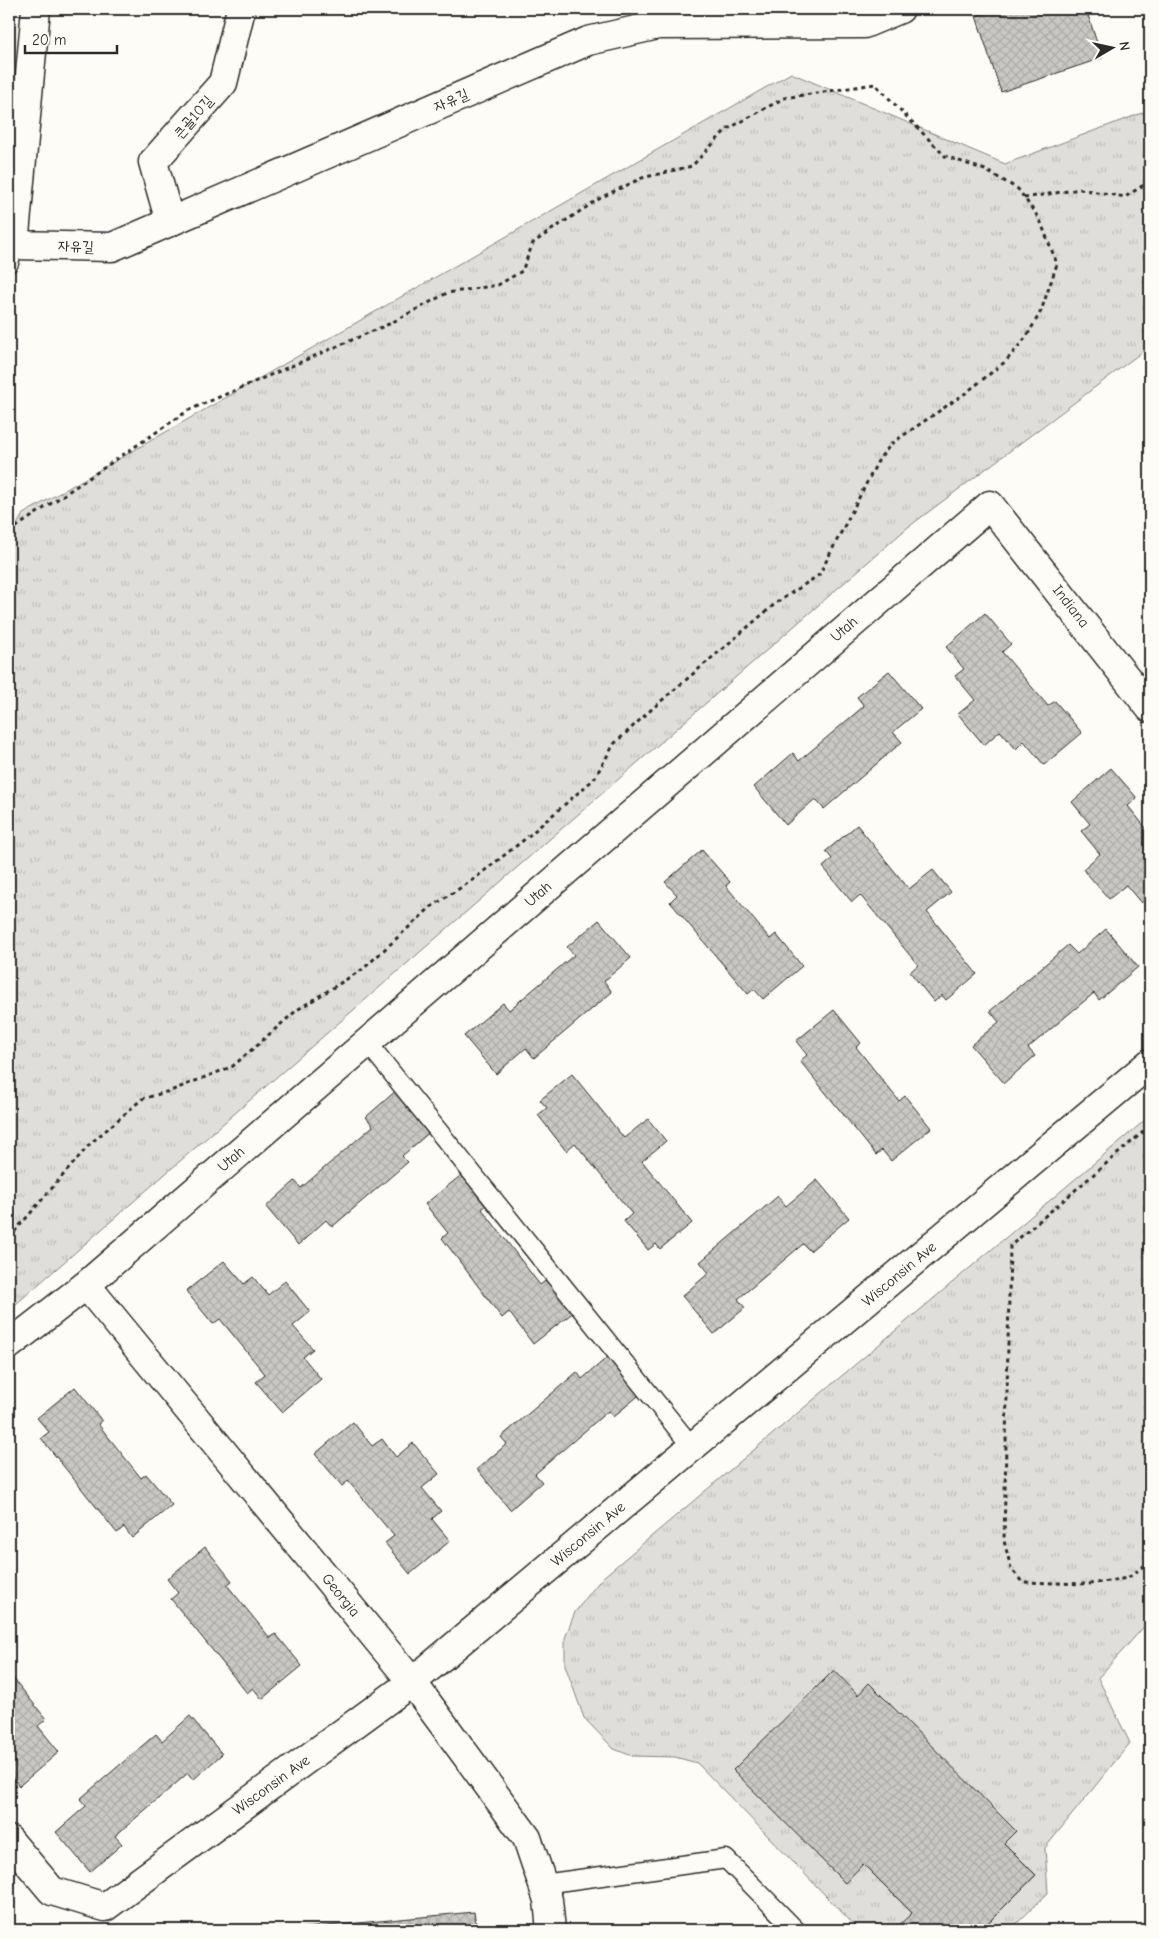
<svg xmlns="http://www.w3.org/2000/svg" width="1159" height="1939" viewBox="0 0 1159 1939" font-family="'Comic Neue','Poor Story',sans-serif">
<defs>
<pattern id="grass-tufts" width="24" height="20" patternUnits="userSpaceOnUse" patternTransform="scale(1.25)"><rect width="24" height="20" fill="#dfdeda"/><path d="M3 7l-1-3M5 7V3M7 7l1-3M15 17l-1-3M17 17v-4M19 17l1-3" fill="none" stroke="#c0bfbb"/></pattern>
<pattern id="building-cross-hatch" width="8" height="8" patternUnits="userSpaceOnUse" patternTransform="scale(1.25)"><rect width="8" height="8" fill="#c9c8c4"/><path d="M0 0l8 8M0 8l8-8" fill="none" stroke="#adaca9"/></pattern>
</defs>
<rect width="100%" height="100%" fill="#fdfcf7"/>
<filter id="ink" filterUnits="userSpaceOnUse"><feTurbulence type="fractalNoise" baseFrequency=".02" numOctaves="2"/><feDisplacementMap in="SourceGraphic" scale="10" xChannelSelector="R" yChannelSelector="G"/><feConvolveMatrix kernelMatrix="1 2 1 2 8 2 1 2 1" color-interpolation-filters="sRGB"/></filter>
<g filter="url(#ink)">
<!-- grass -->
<g fill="url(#grass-tufts)" stroke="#858482">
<polygon points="791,73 1005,164 1150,110 1150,346 907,528 9,1310 9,539 23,514"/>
<polygon points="1150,1116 1150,1620 1098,1678 1130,1743 1045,1848 1048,1893 1010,1930 859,1930 697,1763 675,1757 632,1756 614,1749 584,1718 565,1665 565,1638 575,1612 602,1578"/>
</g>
<!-- building -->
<g fill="url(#building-cross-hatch)" stroke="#2b2b2b">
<polygon points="998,9 1086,9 1102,58 1001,92 976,16"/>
<polygon points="985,613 1011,644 1002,652 1048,706 1055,701 1082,733 1044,765 1024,741 1016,749 1000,731 984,745 958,714 975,700 955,676 964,669 946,647"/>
<polygon points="889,671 921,709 893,732 902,742 824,809 815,799 786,825 754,787 793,753 799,761 864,706 857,697"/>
<polygon points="1111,768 1137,798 1128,806 1150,833 1150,896 1141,903 1126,885 1109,899 1083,869 1100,854 1081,831 1090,824 1072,802"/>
<polygon points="857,825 909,889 933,870 951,892 927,912 977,974 946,1000 942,995 934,1002 910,972 918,965 860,895 852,902 823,867 832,859 826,851"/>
<polygon points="702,850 730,882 726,886 770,939 776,934 802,966 763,999 754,989 748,994 670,902 677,895 665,882"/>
<polygon points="599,920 631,958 604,981 612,992 534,1058 526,1048 496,1074 464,1036 503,1003 509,1010 574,955 567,947"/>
<polygon points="1106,929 1138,967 1099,1000 1094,993 1028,1048 1035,1056 1004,1083 971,1045 999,1022 990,1011 1068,945 1077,954"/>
<polygon points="834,1010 861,1043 856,1047 899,1101 905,1096 931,1128 891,1161 882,1150 876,1155 800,1061 807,1055 796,1041"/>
<polygon points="572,1074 624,1138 648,1119 666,1141 642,1161 692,1223 660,1249 656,1244 648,1250 624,1221 632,1214 575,1143 566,1151 538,1115 547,1108 540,1100"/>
<polygon points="398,1089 432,1130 402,1156 408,1162 332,1227 326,1220 298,1245 266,1207 295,1181 301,1188 373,1126 366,1117"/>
<polygon points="464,1173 488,1204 482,1209 540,1285 549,1278 575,1311 533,1344 509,1312 502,1318 442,1238 448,1233 425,1204"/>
<polygon points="817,1180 849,1218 810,1251 803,1244 738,1299 745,1308 714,1334 682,1296 709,1273 700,1262 778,1196 786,1206"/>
<polygon points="224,1261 244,1284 253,1277 268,1295 285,1281 310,1312 293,1326 313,1349 303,1357 321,1379 282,1412 256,1382 265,1374 220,1319 213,1324 186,1291"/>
<polygon points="610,1355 643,1392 613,1417 608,1411 535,1474 542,1482 510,1510 477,1469 507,1444 501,1437 577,1372 582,1379"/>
<polygon points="75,1387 102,1421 98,1424 141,1478 146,1474 172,1505 132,1538 124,1527 117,1533 41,1438 49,1432 37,1418"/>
<polygon points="353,1422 372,1446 382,1439 396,1457 413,1443 439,1474 422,1488 441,1511 432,1519 450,1541 410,1574 385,1543 394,1536 348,1481 342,1486 315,1454"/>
<polygon points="205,1547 232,1581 227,1585 270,1638 276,1634 302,1666 262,1699 253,1688 247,1693 171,1599 178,1593 167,1579"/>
<polygon points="834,1670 858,1695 869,1683 1016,1831 1004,1843 1036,1875 981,1930 894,1930 912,1913 863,1864 845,1883 733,1770"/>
<polygon points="9,1673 46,1719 38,1726 59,1752 19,1786 9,1773"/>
<polygon points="190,1716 222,1754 193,1780 188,1773 115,1836 122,1844 90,1872 56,1832 86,1806 80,1799 156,1734 162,1741"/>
<polygon points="474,1912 477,1930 284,1930"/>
</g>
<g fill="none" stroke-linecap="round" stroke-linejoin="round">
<!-- lane casing -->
<g stroke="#2b2b2b" stroke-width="21">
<g id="lane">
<polyline points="9,263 14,245"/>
<polyline points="367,1042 692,1447"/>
<polyline points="543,1884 726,1859 796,1930"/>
</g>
</g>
<!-- street casing -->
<g stroke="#2b2b2b" stroke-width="31">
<g id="street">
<polyline points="36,9 14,245 112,247 588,41 658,25 864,24 900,9"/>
<polyline points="170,222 153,162 223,83 241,9"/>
<polyline points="86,1285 412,1682 527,1838 548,1900 551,1930"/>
<polyline points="9,1345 86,1285 990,505 1150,708"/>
<polyline points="9,1840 52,1891 105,1907 412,1682 1150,1063"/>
</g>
</g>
<!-- path -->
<g stroke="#2b2b2b" stroke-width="3" stroke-dasharray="4 4" stroke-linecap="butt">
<polyline points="1024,198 1080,189 1125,197 1150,181"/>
<polyline points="9,532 189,410 389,324 447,293 498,285 522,271 533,243 553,229 602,197 642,178 692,166 726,130 784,98 875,84 945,156 985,170 1018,189 1040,220 1057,264 1041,311 1027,336 1006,361 967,392 892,443 879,459 819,575 776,603 653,708 614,744 594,779 525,839 474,879 431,907 363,969 297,1010 233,1066 173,1090 142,1099 90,1144 9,1238"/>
<polyline points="1150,1126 1010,1246 1004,1541 1011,1568 1022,1582 1089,1584 1128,1578 1145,1565 1150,1568"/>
</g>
<!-- lane -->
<use href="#lane" stroke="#fdfcf7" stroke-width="18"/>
<!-- street -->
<use href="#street" stroke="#fdfcf7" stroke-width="28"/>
</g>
</g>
<g text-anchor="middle" stroke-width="4" stroke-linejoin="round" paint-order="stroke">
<!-- street labels -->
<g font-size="15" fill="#2b2b2b" stroke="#fdfcf7">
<text transform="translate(451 100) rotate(-23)" y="5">자유길</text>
<text transform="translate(193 117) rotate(-49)" y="5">큰골10길</text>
<text transform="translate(76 246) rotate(2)" y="5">자유길</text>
<text transform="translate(1071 606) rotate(52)" y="5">Indiana</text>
<text transform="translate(844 629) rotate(-41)" y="5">Utah</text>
<text transform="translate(538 894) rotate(-41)" y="5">Utah</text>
<text transform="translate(231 1159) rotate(-41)" y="5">Utah</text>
<text transform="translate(899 1274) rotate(-40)" y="5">Wisconsin Ave</text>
<text transform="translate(588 1534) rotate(-40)" y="5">Wisconsin Ave</text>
<text transform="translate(341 1595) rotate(51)" y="5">Georgia</text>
<text transform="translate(271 1785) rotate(-36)" y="5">Wisconsin Ave</text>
</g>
</g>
<!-- margin -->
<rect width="1159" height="1939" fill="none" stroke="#fdfcf7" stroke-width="30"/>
<rect x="15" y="15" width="1129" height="1909" fill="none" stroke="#2b2b2b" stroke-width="2" filter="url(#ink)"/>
<!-- north arrow -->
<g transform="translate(1112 48) rotate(81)" stroke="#fdfcf7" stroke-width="4" paint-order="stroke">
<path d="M0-4L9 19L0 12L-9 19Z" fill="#2b2b2b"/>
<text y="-8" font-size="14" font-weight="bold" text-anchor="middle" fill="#2b2b2b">N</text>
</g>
<!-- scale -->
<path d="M25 45v8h92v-8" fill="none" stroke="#2b2b2b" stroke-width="2.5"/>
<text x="32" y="45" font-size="15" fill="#2b2b2b" stroke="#fdfcf7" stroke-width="4" paint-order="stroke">20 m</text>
</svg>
